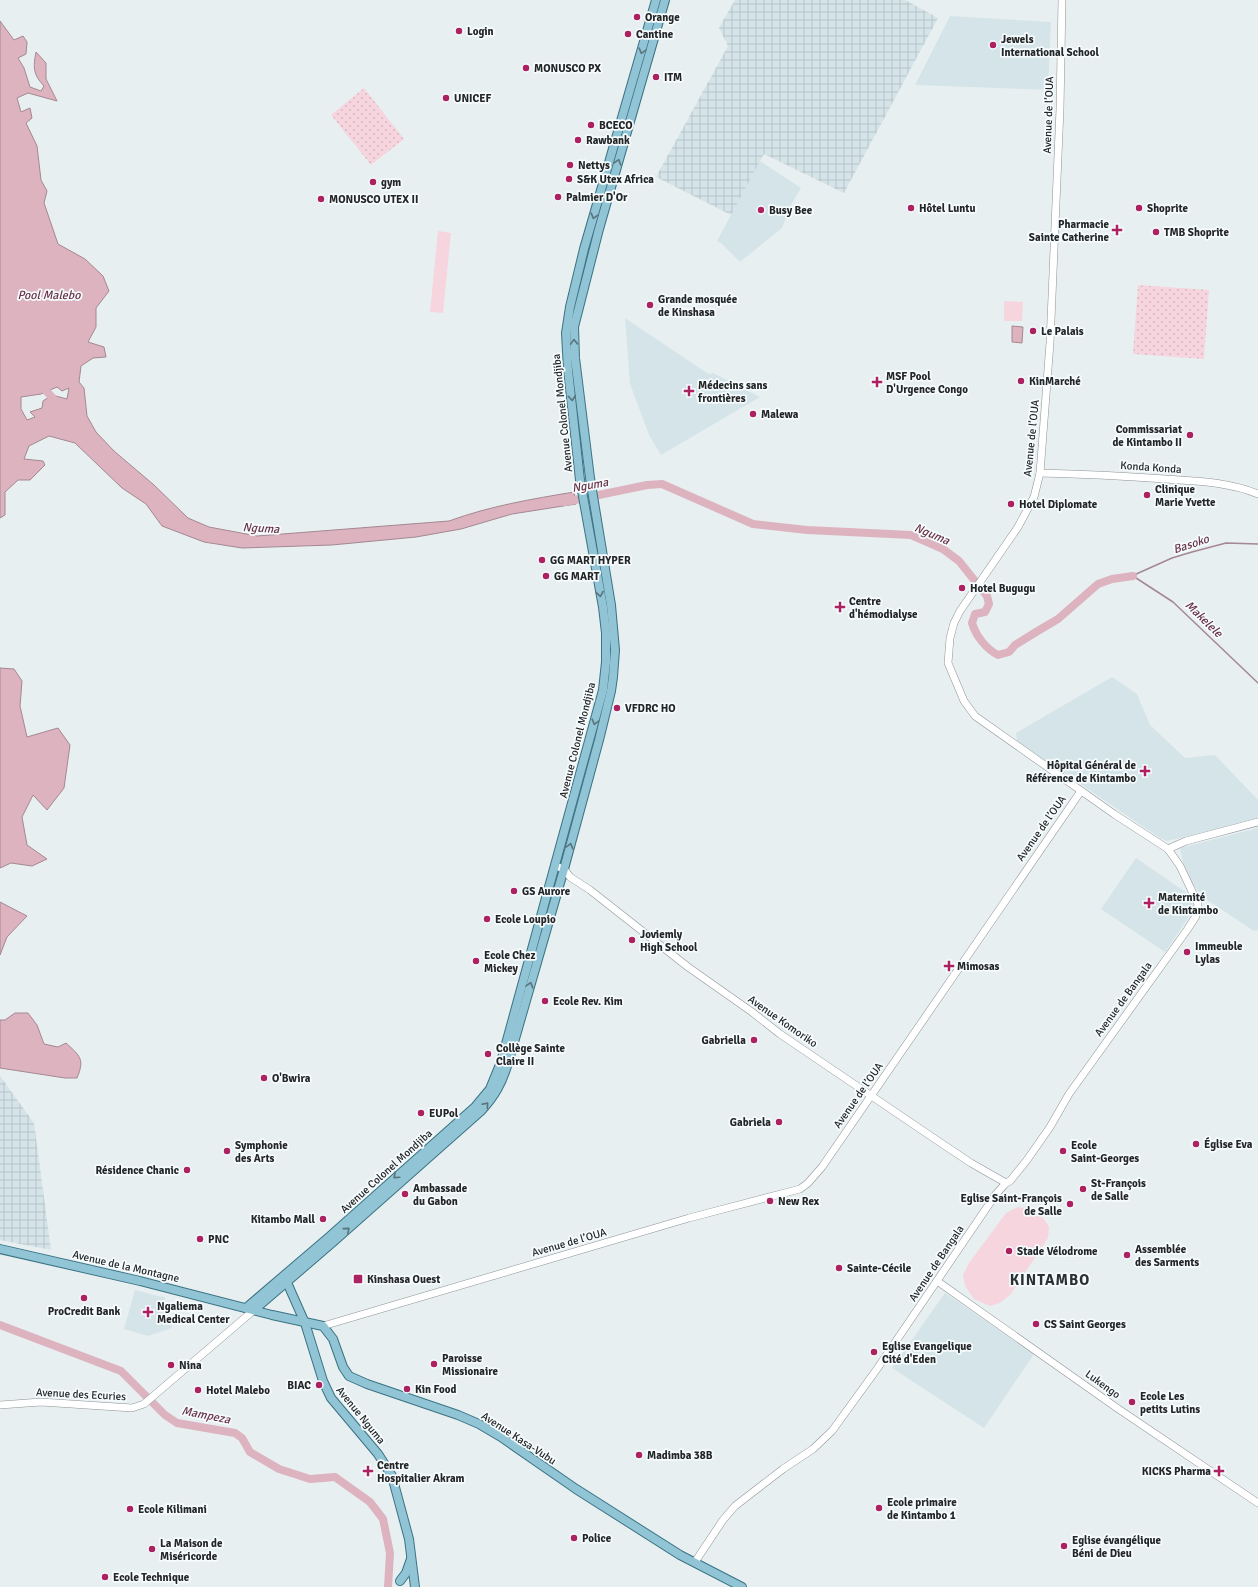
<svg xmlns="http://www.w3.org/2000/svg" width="1258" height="1587" viewBox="0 0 1258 1587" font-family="Signika,sans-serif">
<defs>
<pattern id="industrial-grid" width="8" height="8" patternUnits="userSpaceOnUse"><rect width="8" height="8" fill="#d5e4e9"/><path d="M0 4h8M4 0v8" fill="none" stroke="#b7c3c8"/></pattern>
<pattern id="grass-dots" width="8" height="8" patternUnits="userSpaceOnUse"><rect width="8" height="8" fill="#f6d5de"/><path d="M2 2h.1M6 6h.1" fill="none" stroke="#d3b7be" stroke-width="1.8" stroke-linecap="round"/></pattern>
</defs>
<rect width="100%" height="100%" fill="#e8eff1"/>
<!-- built -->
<g fill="#d5e4e9">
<polygon points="950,16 1051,22 1048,90 915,85"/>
<polygon points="760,161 801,188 791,205 782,228 740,262 722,244 717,241"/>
<polygon points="625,318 707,373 709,374 713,373 760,397 661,455 649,435 630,384"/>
<polygon points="1112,677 1137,694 1150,725 1185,758 1215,755 1258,800 1258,820 1167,841 1160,838 1017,741 1016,733"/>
<polygon points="1258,828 1258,930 1254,931 1203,897 1191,882 1184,866 1180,848"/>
<polygon points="1136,858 1187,893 1192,899 1193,907 1190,915 1165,952 1101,909"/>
<polygon points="135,1290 162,1297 163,1296 166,1299 164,1300 172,1328 148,1336 124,1329"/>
<polygon points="945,1293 1034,1354 984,1428 892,1368"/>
</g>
<!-- industrial -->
<g fill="url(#industrial-grid)">
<polygon points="735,0 905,0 938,18 844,193 764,154 731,215 656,177 728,46 719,28"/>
<polygon points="0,1076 34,1123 51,1250 0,1240"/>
</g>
<!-- grass -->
<g fill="url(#grass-dots)">
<polygon points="364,88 404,139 371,165 331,115"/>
<polygon points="1138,285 1209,290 1204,359 1133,354"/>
</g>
<!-- pitch -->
<g fill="#f6d5de">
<polygon points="438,231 451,233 443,313 430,312"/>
<polygon points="1004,301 1023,302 1022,321 1004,321"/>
<polygon points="1018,1207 1033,1210 1042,1216 1049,1227 1048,1238 1011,1294 1000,1303 990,1306 974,1299 965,1286 963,1275 969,1263 1006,1213"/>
</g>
<!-- water -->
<g fill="#dcb3bf" stroke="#a48891" fill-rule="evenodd">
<path d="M0 21 14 40 23 36 27 42 26 54 18 58 24 68 30 87 41 91 44 86C33 74 33 68 36 52L46 63V79L57 101 28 93 17 98 21 112 30 108 32 118 26 123 37 146 41 180 47 191 44 203 58 244 85 259 103 276 109 291 96 308V327L88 342 104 347 106 357 93 358 81 366 79 382 84 388 87 416 96 432 114 451 154 485 188 518 209 527 257 536 449 521C490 506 532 499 574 492L576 504 512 514 461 529 416 537 332 545 242 548 204 542 162 526 146 504 122 488 75 443 49 436 29 446 24 459 43 461 45 465 30 480H18L5 492V515L0 518ZM57 387 62 391 69 388 67 399 52 395 43 401 42 408 30 412 35 417 27 420 21 409V397L41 394Z"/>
<polygon points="1012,326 1023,327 1022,343 1012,342"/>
<polygon points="0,668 14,669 22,681 20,706 27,737 58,728 70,745 64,788 47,810 33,795 22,817 27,845 47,859 32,866 11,863 0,868"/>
<polygon points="0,902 27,916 7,937 0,955"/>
<path d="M15 1013H28L37 1025 44 1044 58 1047 66 1043C80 1056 85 1059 77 1078H65L0 1068V1020H5Z"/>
</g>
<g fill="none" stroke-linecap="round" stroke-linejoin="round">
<!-- stream -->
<g stroke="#a48891" stroke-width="1.5">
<polyline points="1134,575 1172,558 1192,552 1226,543 1258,544"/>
<polyline points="1133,576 1173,602 1258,683"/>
</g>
<!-- river -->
<g stroke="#dcb3bf" stroke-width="8">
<polyline points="40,384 58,404"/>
<path d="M565 502 647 485 662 484 753 524 807 530 911 535 943 549 959 561 987 596 989 604 985 612 975 614 972 623C976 636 986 649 998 655L1009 652 1015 645 1036 632 1058 619 1098 584 1112 579 1133 576"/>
<polyline points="0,1325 121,1371 165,1415 177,1423 235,1433 242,1438 250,1452 279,1469 310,1479 335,1477 370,1502 383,1519 390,1553 388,1587"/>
</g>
<!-- secondary casing -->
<g stroke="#8e9395" stroke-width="8">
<g id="secondary">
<path d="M1040 473C1082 474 1124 476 1165 479 1197 481 1229 482 1258 494"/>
<polyline points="1168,849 1186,841 1258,822"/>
<polyline points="555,866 564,869 570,877 590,890 688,967 752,1012 780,1034 938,1141 971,1163 1006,1183"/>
<polyline points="937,1281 1117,1408 1258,1503"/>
<polyline points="323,1326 689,1218 800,1189 808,1183 822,1167 1081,791"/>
<polyline points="0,1405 41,1402 132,1408 144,1404 254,1310"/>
<polyline points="695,1562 723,1520 735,1506 783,1469 813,1449 832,1431 877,1369 996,1194 1006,1183 1010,1181 1027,1160 1050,1127 1069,1094 1187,930 1196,916 1198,904 1180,866 1168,849 1114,814 975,716 964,701 948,663 950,638 954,623 960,611 1018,527 1034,497 1040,473 1050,343 1060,109 1062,0"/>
</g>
</g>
<!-- primary casing -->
<g stroke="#3a7384" stroke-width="10">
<g id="primary">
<polyline points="0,1249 140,1281 272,1315 323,1326 333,1339 343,1367 349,1376 367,1384 458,1415 479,1424 501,1437 576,1489 680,1555 742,1587"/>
<polyline points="285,1278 305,1323 323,1381 331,1398 378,1454 392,1476 409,1539 415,1587"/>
<polyline points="246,1308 329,1237 475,1107 490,1089 501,1062 603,690 606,662 606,633 603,607 580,480 568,370 566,333 570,307 584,249 656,0"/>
<path d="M254 1310 332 1243 481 1111C495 1096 502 1083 508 1063L564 869 599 740 611 691 613 677 615 650 611 605 590 478 575 358 574 327 599 229 665 0"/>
<polyline points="400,1581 406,1573 411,1559"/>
</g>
</g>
<!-- secondary -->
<use href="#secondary" stroke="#fff" stroke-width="7"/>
<!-- primary -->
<use href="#primary" stroke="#91c4d4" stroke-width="8"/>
</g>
<!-- one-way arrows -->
<defs><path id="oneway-chevron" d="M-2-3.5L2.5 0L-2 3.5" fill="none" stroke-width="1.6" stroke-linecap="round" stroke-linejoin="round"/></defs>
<g stroke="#5a747d">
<use href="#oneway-chevron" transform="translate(642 51) rotate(106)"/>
<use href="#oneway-chevron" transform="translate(618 162) rotate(-73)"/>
<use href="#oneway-chevron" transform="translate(594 216) rotate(106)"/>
<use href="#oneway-chevron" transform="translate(574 342) rotate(-92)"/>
<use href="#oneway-chevron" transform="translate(572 398) rotate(85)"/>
<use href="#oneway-chevron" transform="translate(600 594) rotate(80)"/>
<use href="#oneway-chevron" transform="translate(595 722) rotate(105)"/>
<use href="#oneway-chevron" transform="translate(570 846) rotate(-75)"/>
<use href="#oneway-chevron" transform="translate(530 985) rotate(-74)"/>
<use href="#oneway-chevron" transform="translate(486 1105) rotate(-49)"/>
<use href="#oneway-chevron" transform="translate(396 1176) rotate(138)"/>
<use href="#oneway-chevron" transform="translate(347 1230) rotate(-41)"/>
</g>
<!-- markers -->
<g fill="#ac2160" stroke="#f6fcfe" stroke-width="1.5">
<circle cx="637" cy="17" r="4"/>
<circle cx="459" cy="31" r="4"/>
<circle cx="628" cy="34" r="4"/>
<circle cx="993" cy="45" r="4"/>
<circle cx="526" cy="68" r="4"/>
<circle cx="656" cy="77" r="4"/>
<circle cx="446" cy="98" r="4"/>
<circle cx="591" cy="125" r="4"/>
<circle cx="578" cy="140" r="4"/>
<circle cx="570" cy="165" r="4"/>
<circle cx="569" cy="179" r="4"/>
<circle cx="373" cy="182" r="4"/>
<circle cx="558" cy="197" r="4"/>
<circle cx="321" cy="199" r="4"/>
<circle cx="911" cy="208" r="4"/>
<circle cx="1139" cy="208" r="4"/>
<circle cx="761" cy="210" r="4"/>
<path d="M1115 224h4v4h4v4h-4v4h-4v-4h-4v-4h4z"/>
<circle cx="1156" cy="232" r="4"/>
<circle cx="650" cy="305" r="4"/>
<circle cx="1033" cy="331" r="4"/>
<circle cx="1021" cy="381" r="4"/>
<path d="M875 376h4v4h4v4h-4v4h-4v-4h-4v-4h4z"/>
<path d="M687 385h4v4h4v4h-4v4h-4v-4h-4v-4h4z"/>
<circle cx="753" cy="414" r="4"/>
<circle cx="1190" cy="435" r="4"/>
<circle cx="1147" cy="495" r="4"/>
<circle cx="1011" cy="504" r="4"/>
<circle cx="542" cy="560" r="4"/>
<circle cx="546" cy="576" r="4"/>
<circle cx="962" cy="588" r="4"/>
<path d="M838 601h4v4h4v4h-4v4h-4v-4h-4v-4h4z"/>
<circle cx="617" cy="708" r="4"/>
<path d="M1143 765h4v4h4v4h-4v4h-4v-4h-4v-4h4z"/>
<circle cx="514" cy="891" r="4"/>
<path d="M1147 897h4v4h4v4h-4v4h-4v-4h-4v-4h4z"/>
<circle cx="487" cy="919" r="4"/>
<circle cx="632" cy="940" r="4"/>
<circle cx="1187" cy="952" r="4"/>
<circle cx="476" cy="961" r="4"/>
<path d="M947 960h4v4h4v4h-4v4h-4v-4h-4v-4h4z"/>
<circle cx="545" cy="1001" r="4"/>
<circle cx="754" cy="1040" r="4"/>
<circle cx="488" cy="1054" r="4"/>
<circle cx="264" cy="1078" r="4"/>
<circle cx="421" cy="1113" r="4"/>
<circle cx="779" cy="1122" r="4"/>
<circle cx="1196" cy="1144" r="4"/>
<circle cx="227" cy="1151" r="4"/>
<circle cx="1063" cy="1151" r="4"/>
<circle cx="187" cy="1170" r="4"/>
<circle cx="1083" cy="1189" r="4"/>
<circle cx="405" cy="1194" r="4"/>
<circle cx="770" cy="1201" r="4"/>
<circle cx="1070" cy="1204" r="4"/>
<circle cx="323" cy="1219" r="4"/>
<circle cx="200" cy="1239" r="4"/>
<circle cx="1009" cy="1251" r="4"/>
<circle cx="1127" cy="1255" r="4"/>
<circle cx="839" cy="1268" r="4"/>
<rect x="353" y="1274" width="10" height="10" rx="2"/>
<circle cx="84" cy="1298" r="4"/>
<path d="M146 1306h4v4h4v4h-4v4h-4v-4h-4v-4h4z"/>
<circle cx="1036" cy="1324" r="4"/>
<circle cx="874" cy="1352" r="4"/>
<circle cx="434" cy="1364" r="4"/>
<circle cx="171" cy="1365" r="4"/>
<circle cx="319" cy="1385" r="4"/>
<circle cx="407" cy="1389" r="4"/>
<circle cx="198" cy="1390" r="4"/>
<circle cx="1132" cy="1402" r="4"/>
<circle cx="639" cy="1455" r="4"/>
<path d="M366 1465h4v4h4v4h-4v4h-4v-4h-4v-4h4z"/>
<path d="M1217 1465h4v4h4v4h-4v4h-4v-4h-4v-4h4z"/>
<circle cx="879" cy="1508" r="4"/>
<circle cx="130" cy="1509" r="4"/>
<circle cx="574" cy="1538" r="4"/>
<circle cx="1064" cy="1546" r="4"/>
<circle cx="152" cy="1549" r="4"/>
<circle cx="105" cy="1577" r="4"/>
</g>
<g text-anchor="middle" stroke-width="3.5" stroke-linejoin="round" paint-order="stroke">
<!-- poi labels -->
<g font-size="11" font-weight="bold" fill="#232526" stroke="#f6fcfe" text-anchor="start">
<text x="645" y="21">Orange</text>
<text x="467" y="35">Login</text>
<text x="636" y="38">Cantine</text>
<text x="1001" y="43">Jewels<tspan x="1001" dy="13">International School</tspan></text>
<text x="534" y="72">MONUSCO PX</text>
<text x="664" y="81">ITM</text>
<text x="454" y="102">UNICEF</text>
<text x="599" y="129">BCECO</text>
<text x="586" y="144">Rawbank</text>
<text x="578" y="169">Nettys</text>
<text x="577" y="183">S&amp;K Utex Africa</text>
<text x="381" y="186">gym</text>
<text x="566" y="201">Palmier D'Or</text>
<text x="329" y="203">MONUSCO UTEX II</text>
<text x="919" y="212">Hôtel Luntu</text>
<text x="1147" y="212">Shoprite</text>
<text x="769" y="214">Busy Bee</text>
<text x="1109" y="228" text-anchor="end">Pharmacie<tspan x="1109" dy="13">Sainte Catherine</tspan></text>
<text x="1164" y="236">TMB Shoprite</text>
<text x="658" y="303">Grande mosquée<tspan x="658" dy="13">de Kinshasa</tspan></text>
<text x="1041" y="335">Le Palais</text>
<text x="886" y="380">MSF Pool<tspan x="886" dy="13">D'Urgence Congo</tspan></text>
<text x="1029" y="385">KinMarché</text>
<text x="698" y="389">Médecins sans<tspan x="698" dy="13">frontières</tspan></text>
<text x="761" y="418">Malewa</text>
<text x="1182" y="433" text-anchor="end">Commissariat<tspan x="1182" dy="13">de Kintambo II</tspan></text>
<text x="1155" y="493">Clinique<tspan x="1155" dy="13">Marie Yvette</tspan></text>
<text x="1019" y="508">Hotel Diplomate</text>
<text x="550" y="564">GG MART HYPER</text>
<text x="554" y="580">GG MART</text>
<text x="970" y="592">Hotel Bugugu</text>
<text x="849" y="605">Centre<tspan x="849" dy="13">d'hémodialyse</tspan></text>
<text x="625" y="712">VFDRC HO</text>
<text x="1136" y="769" text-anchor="end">Hôpital Général de<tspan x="1136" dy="13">Référence de Kintambo</tspan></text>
<text x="522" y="895">GS Aurore</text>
<text x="1158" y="901">Maternité<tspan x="1158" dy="13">de Kintambo</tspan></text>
<text x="495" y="923">Ecole Loupio</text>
<text x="640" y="938">Joviemly<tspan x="640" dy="13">High School</tspan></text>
<text x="1195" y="950">Immeuble<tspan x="1195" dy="13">Lylas</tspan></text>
<text x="484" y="959">Ecole Chez<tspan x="484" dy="13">Mickey</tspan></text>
<text x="957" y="970">Mimosas</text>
<text x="553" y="1005">Ecole Rev. Kim</text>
<text x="746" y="1044" text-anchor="end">Gabriella</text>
<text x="496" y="1052">Collège Sainte<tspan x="496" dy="13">Claire II</tspan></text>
<text x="272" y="1082">O'Bwira</text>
<text x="429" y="1117">EUPol</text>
<text x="771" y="1126" text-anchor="end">Gabriela</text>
<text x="1204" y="1148">Église Eva</text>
<text x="235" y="1149">Symphonie<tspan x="235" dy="13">des Arts</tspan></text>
<text x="1071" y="1149">Ecole<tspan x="1071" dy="13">Saint-Georges</tspan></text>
<text x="179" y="1174" text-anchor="end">Résidence Chanic</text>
<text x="1091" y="1187">St-François<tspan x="1091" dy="13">de Salle</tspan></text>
<text x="413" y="1192">Ambassade<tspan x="413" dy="13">du Gabon</tspan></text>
<text x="1062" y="1202" text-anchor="end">Eglise Saint-François<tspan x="1062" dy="13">de Salle</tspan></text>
<text x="778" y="1205">New Rex</text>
<text x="315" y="1223" text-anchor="end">Kitambo Mall</text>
<text x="208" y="1243">PNC</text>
<text x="1135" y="1253">Assemblée<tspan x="1135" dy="13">des Sarments</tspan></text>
<text x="1017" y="1255">Stade Vélodrome</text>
<text x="847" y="1272">Sainte-Cécile</text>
<text x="367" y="1283">Kinshasa Ouest</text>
<text x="157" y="1310">Ngaliema<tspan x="157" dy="13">Medical Center</tspan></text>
<text x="84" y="1315" text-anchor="middle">ProCredit Bank</text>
<text x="1044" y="1328">CS Saint Georges</text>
<text x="882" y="1350">Eglise Evangelique<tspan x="882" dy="13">Cité d'Eden</tspan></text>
<text x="442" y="1362">Paroisse<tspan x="442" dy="13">Missionaire</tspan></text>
<text x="179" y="1369">Nina</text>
<text x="311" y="1389" text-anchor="end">BIAC</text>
<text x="415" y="1393">Kin Food</text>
<text x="206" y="1394">Hotel Malebo</text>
<text x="1140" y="1400">Ecole Les<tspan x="1140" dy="13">petits Lutins</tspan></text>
<text x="647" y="1459">Madimba 38B</text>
<text x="377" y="1469">Centre<tspan x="377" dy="13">Hospitalier Akram</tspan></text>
<text x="1211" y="1475" text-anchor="end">KICKS Pharma</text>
<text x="887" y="1506">Ecole primaire<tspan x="887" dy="13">de Kintambo 1</tspan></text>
<text x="138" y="1513">Ecole Kilimani</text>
<text x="582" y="1542">Police</text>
<text x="1072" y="1544">Eglise évangélique<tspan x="1072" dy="13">Béni de Dieu</tspan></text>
<text x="160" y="1547">La Maison de<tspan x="160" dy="13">Miséricorde</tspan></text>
<text x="113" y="1581">Ecole Technique</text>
</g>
<!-- street labels -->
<g font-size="11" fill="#232526" stroke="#f6fcfe">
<text transform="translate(1048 115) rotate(-88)" y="4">Avenue de l’OUA</text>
<text transform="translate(562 413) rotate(-96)" y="4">Avenue Colonel Mondjiba</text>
<text transform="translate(1031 438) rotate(-84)" y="4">Avenue de l’OUA</text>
<text transform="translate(1151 467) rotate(4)" y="4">Konda Konda</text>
<text transform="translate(577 740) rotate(-76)" y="4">Avenue Colonel Mondjiba</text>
<text transform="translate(1041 828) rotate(-55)" y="4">Avenue de l’OUA</text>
<text transform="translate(1123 999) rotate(-54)" y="4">Avenue de Bangala</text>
<text transform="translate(783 1021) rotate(35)" y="4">Avenue Komoriko</text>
<text transform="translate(858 1095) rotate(-55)" y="4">Avenue de l’OUA</text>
<text transform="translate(386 1171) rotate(-42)" y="4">Avenue Colonel Mondjiba</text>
<text transform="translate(569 1242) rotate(-16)" y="4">Avenue de l’OUA</text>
<text transform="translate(936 1263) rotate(-56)" y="4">Avenue de Bangala</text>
<text transform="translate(126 1266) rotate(13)" y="4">Avenue de la Montagne</text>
<text transform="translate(1103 1384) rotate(36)" y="4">Lukengo</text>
<text transform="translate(81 1394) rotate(3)" y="4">Avenue des Ecuries</text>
<text transform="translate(361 1415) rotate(51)" y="4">Avenue Nguma</text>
<text transform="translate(519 1438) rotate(33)" y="4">Avenue Kasa-Vubu</text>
</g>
<!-- water labels -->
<g font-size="12" font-style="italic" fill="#693346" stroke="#f6fcfe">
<text x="49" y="299">Pool Malebo</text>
<text transform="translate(590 485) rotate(-10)" y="4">Nguma</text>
<text transform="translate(261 528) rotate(3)" y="4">Nguma</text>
<text transform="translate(932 534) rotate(23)" y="4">Nguma</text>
<text transform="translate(1191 544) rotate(-18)" y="4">Basoko</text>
<text transform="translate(1204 619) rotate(44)" y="4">Makelele</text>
<text transform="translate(206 1415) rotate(11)" y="4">Mampeza</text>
</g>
<!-- district labels -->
<g font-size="15" font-weight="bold" letter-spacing="1" fill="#2b3032" stroke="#f6fcfe">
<text x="1050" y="1285">KINTAMBO</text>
</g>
</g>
</svg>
